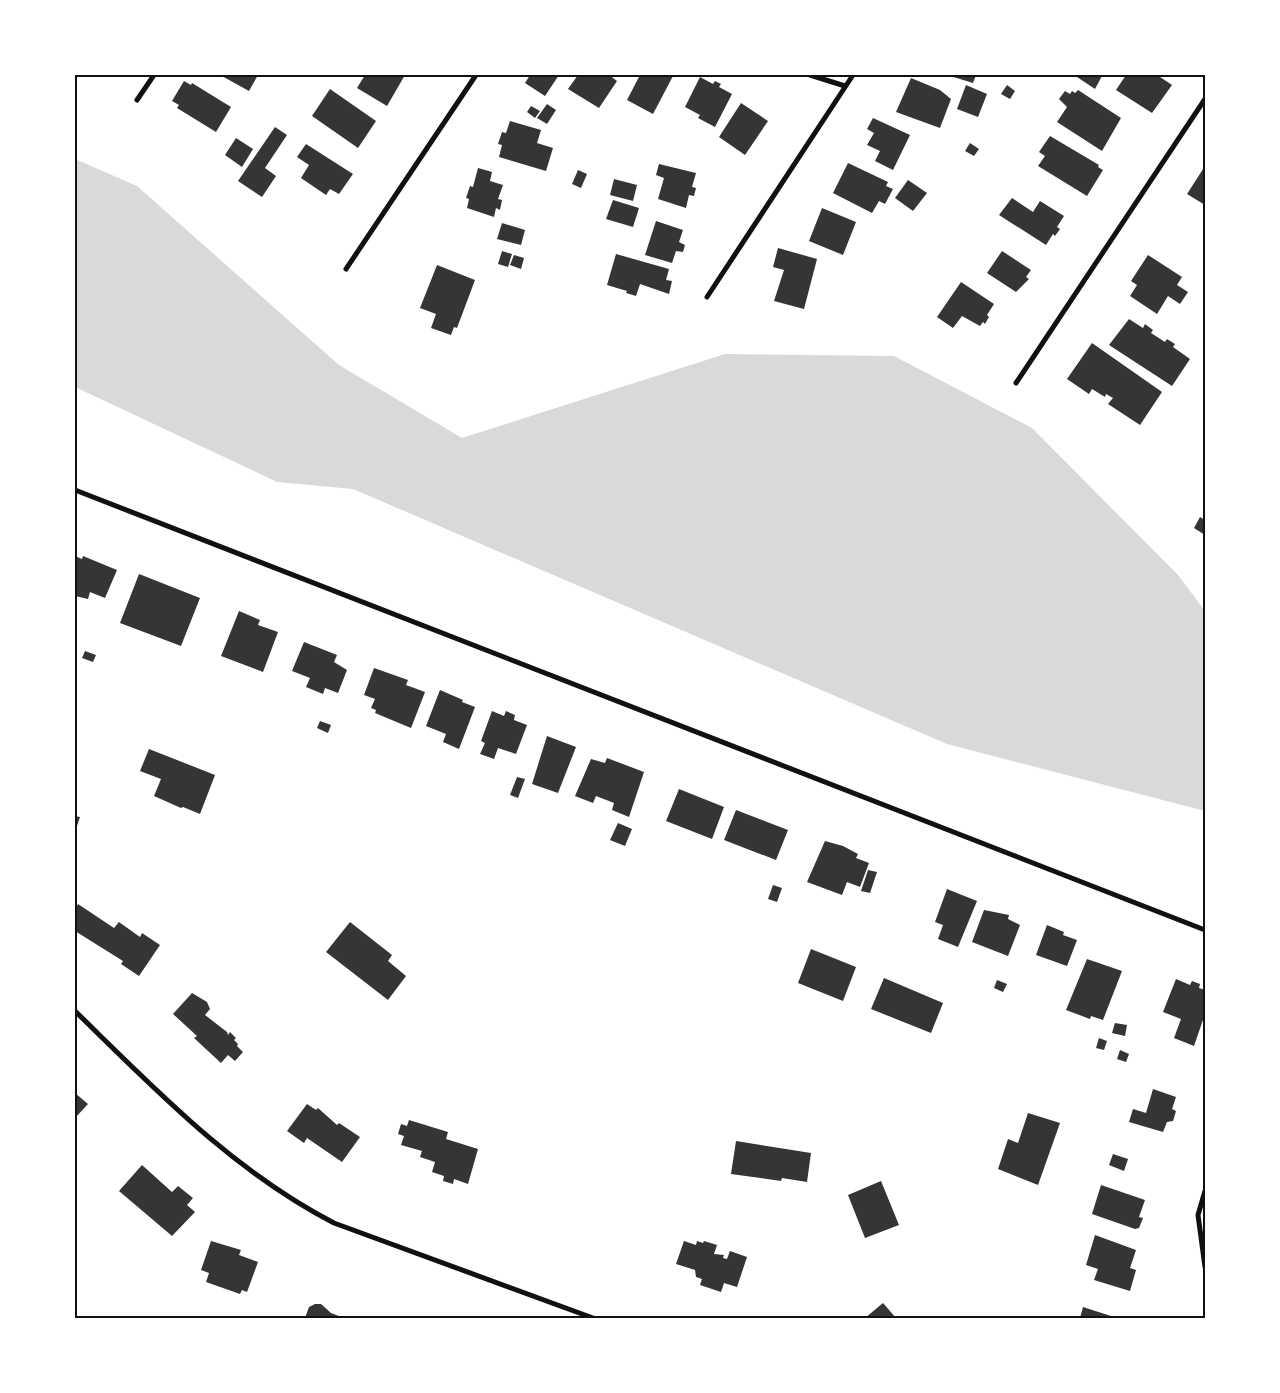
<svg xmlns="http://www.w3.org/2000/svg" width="1280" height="1393" viewBox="0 0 1280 1393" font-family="'Noto Sans',sans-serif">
<rect width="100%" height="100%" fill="#fff"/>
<!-- water -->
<polygon fill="#d9d9d9" points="75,159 137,186 339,365 462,438 725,354 894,356 1032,428 1178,575 1205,611 1205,811 947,744 353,489 277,482 75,387"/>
<!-- building -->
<g fill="#353535">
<polygon points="220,75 258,75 249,91"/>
<polygon points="365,75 405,75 387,106 357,88"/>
<polygon points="530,75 559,75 545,96 525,83"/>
<polygon points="578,75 609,75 617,81 599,108 568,89"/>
<polygon points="640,75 673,76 653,114 627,100"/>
<polygon points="947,75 976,75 973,83"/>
<polygon points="1078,75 1100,75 1102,76 1095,89 1077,77"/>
<polygon points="1126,75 1157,75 1172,85 1152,113 1116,90"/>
<polygon points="700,77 713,84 715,81 721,84 719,87 732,94 715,127 698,118 700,115 685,107"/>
<polygon points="911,78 940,90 951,99 940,128 896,112"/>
<polygon points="184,81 191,85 192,83 231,107 216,132 177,108 179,105 172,101"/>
<polygon points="966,85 987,94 978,117 957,109"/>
<polygon points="1007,85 1015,91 1010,99 1001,94"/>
<polygon points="330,89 376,121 358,148 312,116"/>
<polygon points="1078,90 1121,118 1102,151 1057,122 1067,107 1059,99 1065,91 1070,94 1072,91 1075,93"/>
<polygon points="741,103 768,121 745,155 719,137"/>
<polygon points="547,104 556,110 547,124 537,118"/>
<polygon points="531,106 540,111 535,118 527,112"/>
<polygon points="873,118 910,135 893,170 875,161 880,151 867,145 874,133 867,129"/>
<polygon points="510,121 541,130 537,143 553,148 546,171 499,157 502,145 498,144 502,132 506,133"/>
<polygon points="275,127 287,135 265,168 276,176 262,197 238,181"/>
<polygon points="1050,136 1099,165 1098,167 1103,170 1087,196 1038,166 1045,156 1039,152"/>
<polygon points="236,138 253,149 242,167 225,155"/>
<polygon points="970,143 979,149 974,156 965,151"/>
<polygon points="306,144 353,174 339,194 330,189 326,195 301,178 309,165 297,157"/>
<polygon points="848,163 888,182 886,186 893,189 885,204 879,201 872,213 833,193"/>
<polygon points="659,164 696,173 692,187 696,188 694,196 689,195 686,208 658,199 664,178 656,175"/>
<polygon points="1205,166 1205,205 1187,194"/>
<polygon points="478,168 492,172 490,181 503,185 498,199 502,200 500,210 496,208 494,217 467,208 469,199 466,198 470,186 473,187"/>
<polygon points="578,170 587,174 581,188 572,184"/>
<polygon points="614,179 637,185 633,201 610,195"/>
<polygon points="908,180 927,193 913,211 895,198"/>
<polygon points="1012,198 1033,212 1040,201 1064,216 1057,227 1060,229 1055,236 1053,234 1046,245 999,215"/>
<polygon points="613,200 639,208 633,227 606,219"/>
<polygon points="822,208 856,222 843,255 809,241"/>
<polygon points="656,221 683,230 679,242 685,245 683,252 676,251 672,263 645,255"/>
<polygon points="502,223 525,230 521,245 497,239"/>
<polygon points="778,248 817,259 804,309 774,301 784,270 773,267"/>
<polygon points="502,251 512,254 508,267 498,264"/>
<polygon points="1002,251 1031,270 1026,277 1029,279 1016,292 987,273"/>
<polygon points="616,254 669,269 666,280 672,281 669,294 640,284 636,296 626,293 627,291 607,285"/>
<polygon points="514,255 524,258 521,269 510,265"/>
<polygon points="1148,255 1182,277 1177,285 1188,292 1180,304 1168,296 1157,314 1130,296 1137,285 1131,281"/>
<polygon points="437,265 475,280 457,328 454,327 451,335 431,328 436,314 420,308"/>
<polygon points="961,282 994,304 987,315 989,317 985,324 983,322 980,326 962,316 953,328 937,317"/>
<polygon points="1129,319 1143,328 1145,324 1153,330 1151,333 1165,342 1167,339 1175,344 1173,347 1190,359 1172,386 1109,345"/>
<polygon points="1092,343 1162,392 1140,425 1108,404 1113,398 1106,394 1105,397 1092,389 1089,394 1067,379"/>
<polygon points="1200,517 1205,520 1205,535 1194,528"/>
<polygon points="75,556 82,559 83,556 117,570 105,598 90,592 88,599 75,596"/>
<polygon points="139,574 200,598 181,646 120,623"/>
<polygon points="239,611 260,620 258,625 278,632 263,672 221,656"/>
<polygon points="304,642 337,655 334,662 347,670 338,693 325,688 323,694 306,687 310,678 292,671"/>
<polygon points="85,651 96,655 93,662 82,658"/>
<polygon points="374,668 408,680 406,685 425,692 411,728 375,713 376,710 371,708 375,699 364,695"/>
<polygon points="440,690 463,700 462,702 475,707 459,749 443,742 446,734 426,726"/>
<polygon points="492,711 504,716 506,711 515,715 514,720 527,725 516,754 498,748 494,759 480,754 485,743 481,741"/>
<polygon points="320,721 331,725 328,733 317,728"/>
<polygon points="547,736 576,747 558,793 532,784"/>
<polygon points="149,749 215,775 200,814 183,807 181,808 154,796 161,779 140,771"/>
<polygon points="607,758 644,772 629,817 612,810 614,803 596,796 593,803 575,796 591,759 605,763"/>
<polygon points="517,777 525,779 518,798 510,795"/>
<polygon points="679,789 724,807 712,839 666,821"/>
<polygon points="736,810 788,830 776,860 724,840"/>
<polygon points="75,816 80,817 75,832"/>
<polygon points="618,823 632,829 625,846 610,840"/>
<polygon points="825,841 843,846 858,854 856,858 869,863 860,887 847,882 842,895 807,882"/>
<polygon points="868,870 877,872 870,893 861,891"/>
<polygon points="773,885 782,888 777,902 768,899"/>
<polygon points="947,889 977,901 958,947 938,939 943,925 935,922"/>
<polygon points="78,904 114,928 119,922 140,937 142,933 160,945 139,976 121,964 123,961 75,931 75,910"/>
<polygon points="984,910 1009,915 1008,919 1020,925 1008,956 972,942"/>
<polygon points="350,922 392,955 388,961 406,976 388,1000 326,952"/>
<polygon points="1047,925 1064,932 1063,935 1077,940 1067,966 1036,955"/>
<polygon points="811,949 856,967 843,1001 798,983"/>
<polygon points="1087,959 1122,971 1103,1020 1091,1016 1090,1019 1066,1010"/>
<polygon points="884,978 943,1003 931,1033 871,1009"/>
<polygon points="1176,979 1190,985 1192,981 1200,984 1199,988 1205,990 1205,1014 1194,1046 1174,1038 1181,1019 1163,1012"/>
<polygon points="997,980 1007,984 1003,992 994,988"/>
<polygon points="192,993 207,1002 210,1009 205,1015 227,1032 228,1035 230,1032 236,1038 234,1040 238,1044 237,1046 243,1052 235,1061 228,1055 221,1063 194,1038 197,1036 173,1014"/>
<polygon points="1115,1023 1127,1025 1125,1036 1112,1033"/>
<polygon points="1099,1038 1107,1041 1104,1050 1096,1048"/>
<polygon points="1120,1050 1129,1054 1126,1062 1117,1059"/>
<polygon points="1153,1089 1176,1097 1172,1109 1176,1111 1173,1121 1167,1122 1163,1132 1129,1122 1133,1109 1146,1113"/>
<polygon points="75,1093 88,1104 75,1118"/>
<polygon points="307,1104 316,1110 318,1108 337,1125 339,1123 360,1137 342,1162 307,1138 304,1143 287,1131"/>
<polygon points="1028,1113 1060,1123 1038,1185 998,1169 1008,1139 1018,1143"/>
<polygon points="409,1120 448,1132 446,1139 478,1149 468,1184 454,1179 453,1184 443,1181 444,1176 432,1172 435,1162 420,1157 422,1151 401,1145 404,1136 398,1134 401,1124 407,1126"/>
<polygon points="736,1141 811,1153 807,1182 782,1178 781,1181 731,1174"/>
<polygon points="1113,1154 1128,1159 1124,1171 1109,1165"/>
<polygon points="142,1165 172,1192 178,1186 193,1198 187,1205 195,1212 172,1236 119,1191"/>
<polygon points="881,1181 899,1225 865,1238 848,1195"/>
<polygon points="1101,1185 1145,1200 1139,1217 1143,1218 1139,1228 1135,1229 1092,1214"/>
<polygon points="1095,1235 1136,1250 1130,1268 1136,1270 1130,1291 1094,1280 1098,1269 1086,1265"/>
<polygon points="211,1241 241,1250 239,1255 258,1262 247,1292 242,1290 240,1294 206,1282 209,1273 201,1270"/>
<polygon points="684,1241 696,1245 697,1241 703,1243 704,1241 717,1245 714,1254 724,1255 723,1258 727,1259 730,1251 747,1257 737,1287 724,1283 721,1292 700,1285 702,1279 696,1277 695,1270 676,1264"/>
<polygon points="883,1303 896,1318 865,1318"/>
<polygon points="315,1304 321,1304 331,1313 344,1318 305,1318 309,1307"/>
<polygon points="1083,1307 1111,1316 1111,1318 1080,1318"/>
</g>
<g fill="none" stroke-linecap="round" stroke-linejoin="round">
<!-- minor -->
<g stroke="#111" stroke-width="5">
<polyline points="810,75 845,86"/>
<polyline points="137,100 154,75"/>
<polyline points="346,269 476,75"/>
<polyline points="707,297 853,75"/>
<polyline points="1016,383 1205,99"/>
<polyline points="75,490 1205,930"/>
<path d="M75 1011C155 1089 233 1171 334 1223L593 1318"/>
<polyline points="1205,1191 1198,1215 1205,1267"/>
</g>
</g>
<!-- border -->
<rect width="1280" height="1393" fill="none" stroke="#ffffff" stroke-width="152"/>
<rect x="76" y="76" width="1128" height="1241" fill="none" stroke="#111" stroke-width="2"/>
</svg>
